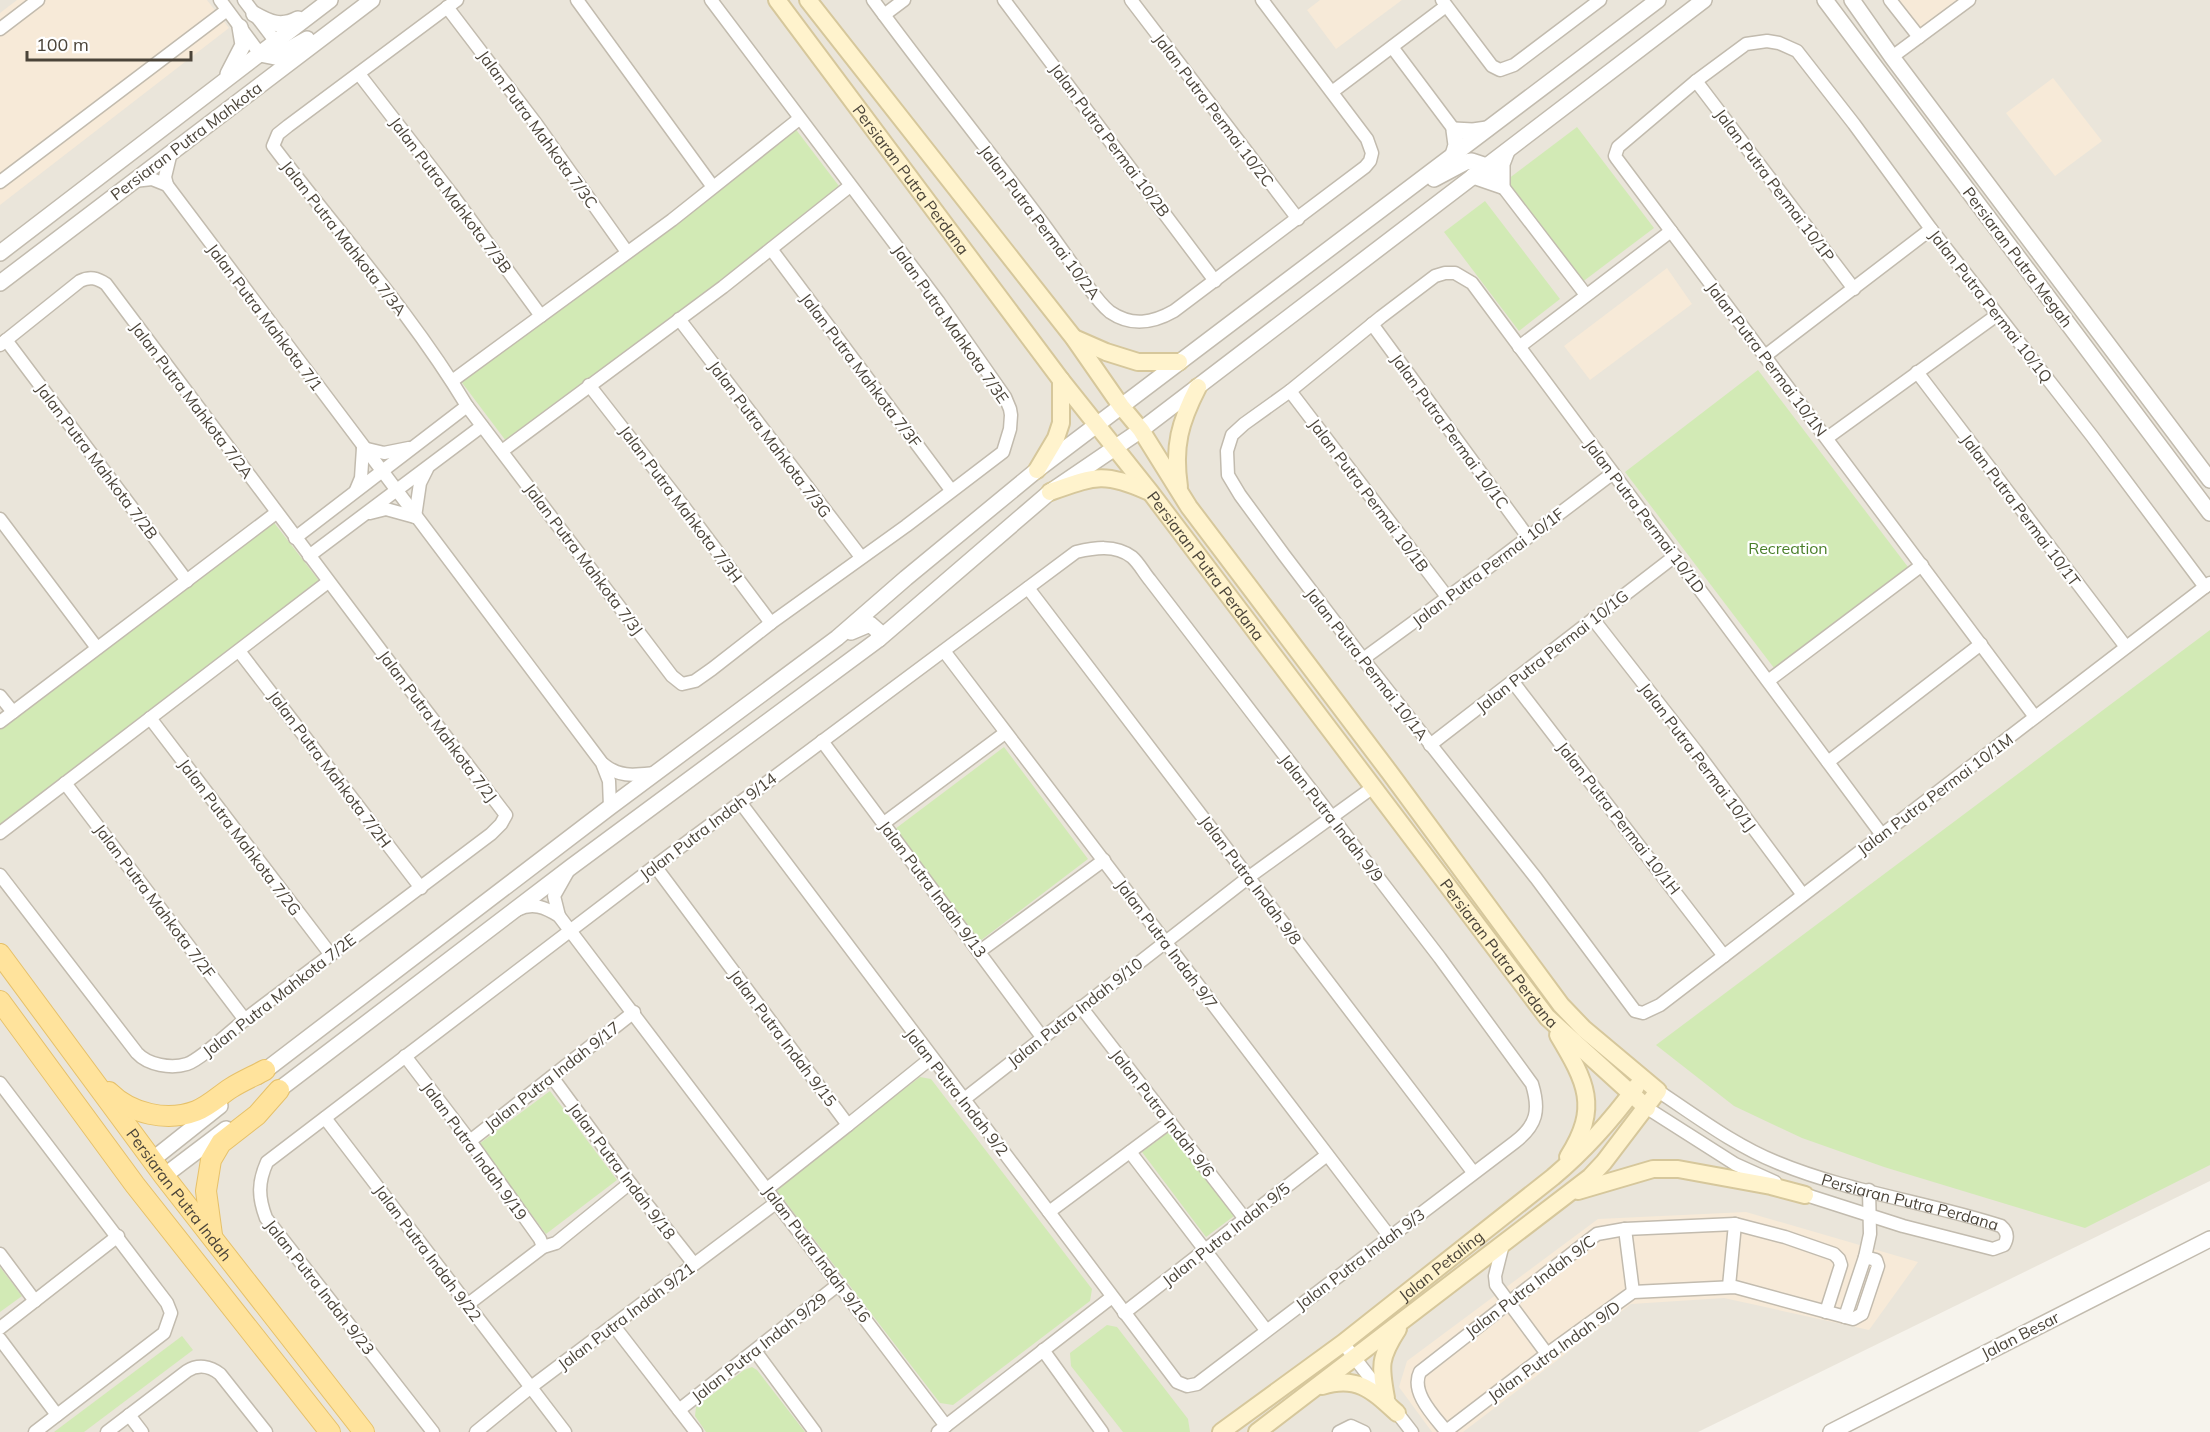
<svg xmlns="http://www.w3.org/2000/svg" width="2210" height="1432" viewBox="0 0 2210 1432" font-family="Mulish,sans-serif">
<rect width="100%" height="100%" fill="#f6f3ec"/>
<!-- residential -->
<polygon fill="#eae5da" points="0,0 2210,0 2210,1181 1698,1432 0,1432"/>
<!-- commercial -->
<g fill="#f7ead8">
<polygon points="17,0 207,0 229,28 0,205 0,13"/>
<polygon points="1320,0 1402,0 1336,49 1307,10"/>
<polygon points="1896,0 1962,0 1920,31"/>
<polygon points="2053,78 2102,141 2055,176 2006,113"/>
<polygon points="1667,268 1692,304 1590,380 1564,346"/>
<polygon points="1746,1212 1918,1262 1869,1330 1724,1298 1631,1304 1463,1432 1432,1432 1399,1387 1407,1361 1598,1219"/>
</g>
<!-- green -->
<g fill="#d2eab5">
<polygon points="794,127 842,190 679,318 506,441 460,380"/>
<polygon points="1577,127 1654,228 1581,283 1504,182"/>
<polygon points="1485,201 1560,299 1519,331 1444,232"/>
<polygon points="1758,370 1908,567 1774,668 1625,472"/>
<polygon points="272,520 320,582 0,830 0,727"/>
<polygon points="2210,630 2210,1165 2085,1228 1884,1167 1802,1138 1734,1106 1656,1045"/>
<polygon points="1004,747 1088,859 980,941 895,829"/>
<polygon points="920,1077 931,1079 1092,1289 1090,1301 953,1405 940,1403 774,1187"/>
<polygon points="550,1091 617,1180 546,1234 479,1144"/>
<polygon points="1170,1131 1234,1216 1206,1237 1142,1152"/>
<polygon points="0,1267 22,1296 0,1312"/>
<polygon points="1107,1325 1117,1327 1188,1419 1190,1432 1123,1432 1071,1366 1070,1353"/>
<polygon points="182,1336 193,1350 84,1432 54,1432"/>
<polygon points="752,1367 757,1370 805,1432 706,1432 695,1416 696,1407 744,1370"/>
</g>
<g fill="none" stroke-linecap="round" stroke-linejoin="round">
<!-- minor casing -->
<g stroke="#c2bbae" stroke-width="15">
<g id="minor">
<polyline points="220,0 260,54"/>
<polyline points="244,0 276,42"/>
<path d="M457 0 288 126 278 134 273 146C338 232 411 313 467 406L672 676 682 684 695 681 712 669 771 623 906 526 1003 452 1010 429 1011 415 1010 409 1005 397 938 301 711 0"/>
<polyline points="577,0 713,187"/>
<path d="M873 0C928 75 986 147 1042 222 1056 241 1070 261 1084 281 1092 292 1100 304 1110 312 1132 327 1153 323 1174 311L1365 167 1370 161 1372 153 1367 139 1262 0"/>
<polyline points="1004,0 1215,281"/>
<polyline points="1131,0 1298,219"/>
<polyline points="1442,0 1492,66 1500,70 1514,65 1600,0"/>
<polyline points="1890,0 1919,37"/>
<polyline points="447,7 537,125 627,252"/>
<polyline points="884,15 904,0"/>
<polyline points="0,29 38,0"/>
<polyline points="1392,47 1458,135"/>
<polyline points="1892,57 1969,0"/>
<polyline points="359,74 451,193 541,316"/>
<polyline points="1696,81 1854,289"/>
<polyline points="1332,92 1446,6"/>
<polyline points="1487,166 1586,295"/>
<polyline points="134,181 152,179 167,185 602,763 609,781 610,807"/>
<polyline points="0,182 227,10"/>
<polyline points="167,185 165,177 171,152"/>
<polyline points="771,249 951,490"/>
<polyline points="679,319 861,557"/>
<polyline points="1372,324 1528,537"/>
<polyline points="6,340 187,581"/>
<path d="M0 345 80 281C90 276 97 278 106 284L418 700 506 815 501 824 491 834C412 894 332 954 252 1014 237 1025 202 1059 187 1064 171 1069 148 1065 137 1053L0 875"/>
<polyline points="1519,347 1671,231"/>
<polyline points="1765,356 1931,229"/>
<polyline points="1917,372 2126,647"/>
<polyline points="452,381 672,220 799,119"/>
<polyline points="589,385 681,503 771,623"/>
<polyline points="1290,391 1448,598"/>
<polyline points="1827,438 1997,315"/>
<polyline points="363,448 384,453 409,448"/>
<polyline points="502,451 723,287 850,186"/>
<polyline points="356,490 361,478 363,448"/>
<polyline points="370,513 386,509 415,517"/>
<polyline points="415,517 420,483 427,469"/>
<polyline points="0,519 97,648"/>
<polyline points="295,538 467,406"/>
<polyline points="309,556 482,426"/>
<polyline points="1028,588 1473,1172"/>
<polyline points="1593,619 1696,751 1803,895"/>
<polyline points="239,651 421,888"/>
<polyline points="944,651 1390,1237"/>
<polyline points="1363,659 1485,570 1613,473"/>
<polyline points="1768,681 1922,565"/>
<polyline points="1513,682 1724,956"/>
<polyline points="0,696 13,712"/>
<polyline points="2035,717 1617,159 1615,156 1618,147 1696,81 1746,44 1767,41 1779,43 1797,51 1854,124 1931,229 2092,436 2205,587"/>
<polyline points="150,718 331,955"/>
<polyline points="0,722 276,513"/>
<polyline points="822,741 1042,1037"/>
<polyline points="1430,745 1675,556"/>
<polyline points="1828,762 1981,644"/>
<path d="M603 764C620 778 635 775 655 773"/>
<polyline points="65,783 245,1020"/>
<polyline points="884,823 1005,733"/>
<polyline points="0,833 328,582"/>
<polyline points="1882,835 1472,283 1455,273 1445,273 1435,276 1381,317 1290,391 1244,424 1232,435 1227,451 1228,475 1240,495 1284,555 1363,659 1536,878 1635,1011 1643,1013 1660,1005 2210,583"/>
<polyline points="655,866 848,1125 930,1059"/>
<path d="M517 910C532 902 545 907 559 916L946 1426"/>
<polyline points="559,916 554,896 567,873"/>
<polyline points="980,951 1104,860"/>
<polyline points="1081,1007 1245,1219"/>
<polyline points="405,1056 470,1141 540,1239 543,1247"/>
<polyline points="552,1077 630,1183 694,1264"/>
<polyline points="0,1083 167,1303 171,1313 164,1333 35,1432"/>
<path id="s1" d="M1658 1091C1696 1116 1734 1145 1776 1162 1848 1192 1927 1202 2001 1226 2008 1232 2008 1238 2004 1245L1993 1249 1903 1226 1800 1193"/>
<polyline points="963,1100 1249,877 1372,788"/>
<polyline points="1647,1108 1735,1164 1775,1182"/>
<polyline points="325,1118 565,1432"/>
<polyline points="470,1141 634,1012"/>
<polyline points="1130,1152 1266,1330"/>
<polyline points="767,1189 848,1125"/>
<polyline points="1049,1212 1170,1122"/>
<polyline points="1625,1229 1633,1292"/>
<polyline points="1503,1244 1495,1276 1496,1285 1547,1354"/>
<polyline points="0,1254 35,1301"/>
<polyline points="1729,1286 1735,1224"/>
<polyline points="467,1305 543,1247 556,1243 630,1183"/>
<polyline points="1124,1313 1327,1155"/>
<polyline points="1845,1317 1865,1257 1870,1234 1869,1190"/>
<polyline points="614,1326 696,1432"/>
<polyline points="0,1328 118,1236"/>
<polyline points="0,1339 57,1415"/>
<polyline points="1343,1343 1412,1432"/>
<polyline points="1043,1350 1102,1432"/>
<polyline points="755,1351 815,1432"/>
<polyline points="679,1410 839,1284"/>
<polyline points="129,1415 142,1432"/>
<path d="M1446 1431C1434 1416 1410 1392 1420 1372L1597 1234 1625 1229 1735 1224 1785 1237 1834 1254 1839 1259 1841 1265 1826 1312"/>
<path d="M107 1432 187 1371C198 1364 210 1366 220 1374L266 1432"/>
<path d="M433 1432 266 1218C258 1197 258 1182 267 1162L655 866 1076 552C1094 548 1115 544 1132 557 1139 563 1144 573 1150 580L1440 958 1532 1084C1540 1110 1537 1125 1515 1142L1197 1384 1187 1386 1177 1382C1030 1189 884 996 740 802"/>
<polyline points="476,1432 531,1387 777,1202"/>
<polyline points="938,1432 1112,1297"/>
<polyline points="1339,1432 1351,1426 1364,1432"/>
<polyline points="1445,1432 1547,1354 1633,1292 1735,1287 1853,1319 1862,1314 1878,1266 1876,1260 1865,1257"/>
</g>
</g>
<!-- tertiary casing -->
<g stroke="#c2bbae" stroke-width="18">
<g id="tertiary">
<polyline points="1825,0 2210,513"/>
<polyline points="1852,0 1892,57 2210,480"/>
<path d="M254 14C270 23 281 28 298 19"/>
<polyline points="260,54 275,57 307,39"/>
<polyline points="228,74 243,45 240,27"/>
<polyline points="1453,155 1456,145 1454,130 1473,131 1487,129"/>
<polyline points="1473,176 1502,186 1502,164 1507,151"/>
<polyline points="1434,179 1466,162 1472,161 1487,166"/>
<polyline points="0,253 330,0"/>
<polyline points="0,283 372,0"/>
<polyline points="851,632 870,624 878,631 879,639"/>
<polyline points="258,1076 610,807 837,638 906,578 1037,470 1658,0"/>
<polyline points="272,1095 571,867 879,639 1050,492 1141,430 1704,0"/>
<polyline points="152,1160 220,1106"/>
<polyline points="164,1176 226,1129"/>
<polyline points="1831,1432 2210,1239"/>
</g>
</g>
<!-- secondary casing -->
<g stroke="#d6c79b" stroke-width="20">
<g id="secondary">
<path id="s2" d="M777 0 1061 380 1151 493 1547 1017 1647 1108"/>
<polyline points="808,0 1073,337 1121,406 1141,430 1189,507 1390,773 1561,1005 1584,1029 1658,1091 1604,1162 1590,1177 1257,1432"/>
<polyline points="1074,338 1106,352 1138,362 1179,362"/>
<polyline points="1037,470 1056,438 1061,423 1061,380"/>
<path d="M1179 487C1173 446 1180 422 1198 387"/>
<path d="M1050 492C1093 477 1103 471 1147 491"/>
<path d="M1558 1035C1586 1082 1600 1107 1568 1157"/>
<polyline points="1578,1191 1653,1169 1678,1169 1771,1186 1805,1195"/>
<path d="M1322 1386C1357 1375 1372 1390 1397 1413"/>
<path d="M1386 1398C1380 1366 1379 1358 1398 1329"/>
<path id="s3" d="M1221 1432 1343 1343 1553 1177C1585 1150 1611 1121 1636 1087"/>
</g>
</g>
<!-- primary casing -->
<g stroke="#e6c16a" stroke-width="22">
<g id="primary">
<path id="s4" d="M0 954 164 1176 364 1432"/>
<polyline points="0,1001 135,1185 330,1432"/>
<path d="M109 1092C131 1114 167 1122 196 1111 209 1106 220 1095 231 1088 242 1081 254 1076 265 1070"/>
<polyline points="212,1235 206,1191 211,1160 221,1143 257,1115 279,1090"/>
</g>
</g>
<!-- minor -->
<use href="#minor" stroke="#fff" stroke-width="12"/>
<!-- tertiary -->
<use href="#tertiary" stroke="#fff" stroke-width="15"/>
<!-- secondary -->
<use href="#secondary" stroke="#fff3cd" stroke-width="16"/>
<!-- primary -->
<use href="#primary" stroke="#ffe39c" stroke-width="20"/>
</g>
<g text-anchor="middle" stroke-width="4.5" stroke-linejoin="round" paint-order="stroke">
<!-- street labels -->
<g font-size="16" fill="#4b4439" stroke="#fff">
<text transform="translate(1214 110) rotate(53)" y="6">Jalan Putra Permai 10/2C</text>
<text transform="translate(538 129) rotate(54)" y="6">Jalan Putra Mahkota 7/3C</text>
<text transform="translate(1110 140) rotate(53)" y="6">Jalan Putra Permai 10/2B</text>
<text transform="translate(186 141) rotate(-37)" y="6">Persiaran Putra Mahkota</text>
<text dy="6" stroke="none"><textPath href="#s2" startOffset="224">Persiaran Putra Perdana</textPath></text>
<text transform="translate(1775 185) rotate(53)" y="6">Jalan Putra Permai 10/1P</text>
<text transform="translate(451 195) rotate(53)" y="6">Jalan Putra Mahkota 7/3B</text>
<text transform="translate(1040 222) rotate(53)" y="6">Jalan Putra Permai 10/2A</text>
<text transform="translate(344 238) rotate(52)" y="6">Jalan Putra Mahkota 7/3A</text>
<text transform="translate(2018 257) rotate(53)" y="6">Persiaran Putra Megah</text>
<text transform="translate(1991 306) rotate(52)" y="6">Jalan Putra Permai 10/1Q</text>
<text transform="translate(265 317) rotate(53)" y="6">Jalan Putra Mahkota 7/1</text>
<text transform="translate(951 324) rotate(55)" y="6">Jalan Putra Mahkota 7/3E</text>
<text transform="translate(1767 359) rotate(53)" y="6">Jalan Putra Permai 10/1N</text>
<text transform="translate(861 370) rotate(53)" y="6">Jalan Putra Mahkota 7/3F</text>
<text transform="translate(192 400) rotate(53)" y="6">Jalan Putra Mahkota 7/2A</text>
<text transform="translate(1450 431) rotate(54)" y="6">Jalan Putra Permai 10/1C</text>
<text transform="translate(770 439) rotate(53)" y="6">Jalan Putra Mahkota 7/3G</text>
<text transform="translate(97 461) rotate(53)" y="6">Jalan Putra Mahkota 7/2B</text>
<text transform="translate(1369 495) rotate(53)" y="6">Jalan Putra Permai 10/1B</text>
<text transform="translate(681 504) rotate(53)" y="6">Jalan Putra Mahkota 7/3H</text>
<text transform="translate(2021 510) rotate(53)" y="6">Jalan Putra Permai 10/1T</text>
<text transform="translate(1645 516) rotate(53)" y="6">Jalan Putra Permai 10/1D</text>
<text transform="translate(584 559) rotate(53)" y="6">Jalan Putra Mahkota 7/3J</text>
<text dy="6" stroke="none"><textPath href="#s2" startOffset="710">Persiaran Putra Perdana</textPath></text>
<text transform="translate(1488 567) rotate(-37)" y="6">Jalan Putra Permai 10/1F</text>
<text transform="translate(1552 651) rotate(-38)" y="6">Jalan Putra Permai 10/1G</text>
<text transform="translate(1367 664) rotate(52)" y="6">Jalan Putra Permai 10/1A</text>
<text transform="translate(438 726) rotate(53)" y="6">Jalan Putra Mahkota 7/2J</text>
<text transform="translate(1698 757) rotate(53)" y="6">Jalan Putra Permai 10/1J</text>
<text transform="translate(330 769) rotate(53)" y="6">Jalan Putra Mahkota 7/2H</text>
<text transform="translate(1935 794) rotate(-37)" y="6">Jalan Putra Permai 10/1M</text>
<text transform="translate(1332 818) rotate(52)" y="6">Jalan Putra Indah 9/9</text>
<text transform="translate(1619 818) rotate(52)" y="6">Jalan Putra Permai 10/1H</text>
<text transform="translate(708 826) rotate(-37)" y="6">Jalan Putra Indah 9/14</text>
<text transform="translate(240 837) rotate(53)" y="6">Jalan Putra Mahkota 7/2G</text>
<text transform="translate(1251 880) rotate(53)" y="6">Jalan Putra Indah 9/8</text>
<text transform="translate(933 889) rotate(53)" y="6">Jalan Putra Indah 9/13</text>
<text transform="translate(155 901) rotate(53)" y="6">Jalan Putra Mahkota 7/2F</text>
<text transform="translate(1167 944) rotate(53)" y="6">Jalan Putra Indah 9/7</text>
<text dy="6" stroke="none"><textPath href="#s2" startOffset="1196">Persiaran Putra Perdana</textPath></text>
<text transform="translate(279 995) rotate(-38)" y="6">Jalan Putra Mahkota 7/2E</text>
<text transform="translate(1075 1012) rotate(-38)" y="6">Jalan Putra Indah 9/10</text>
<text transform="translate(783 1038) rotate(53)" y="6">Jalan Putra Indah 9/15</text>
<text transform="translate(552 1076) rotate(-38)" y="6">Jalan Putra Indah 9/17</text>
<text transform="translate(957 1092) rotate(52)" y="6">Jalan Putra Indah 9/2</text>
<text transform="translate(1163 1113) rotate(52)" y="6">Jalan Putra Indah 9/6</text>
<text transform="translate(475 1151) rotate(54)" y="6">Jalan Putra Indah 9/19</text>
<text transform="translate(622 1171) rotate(53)" y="6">Jalan Putra Indah 9/18</text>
<text dy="6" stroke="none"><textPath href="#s4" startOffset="300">Persiaran Putra Indah</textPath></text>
<text dy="6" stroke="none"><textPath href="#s1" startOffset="278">Persiaran Putra Perdana</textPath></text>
<text transform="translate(1226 1234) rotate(-38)" y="6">Jalan Putra Indah 9/5</text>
<text transform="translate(428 1253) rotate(53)" y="6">Jalan Putra Indah 9/22</text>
<text transform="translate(817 1254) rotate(53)" y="6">Jalan Putra Indah 9/16</text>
<text transform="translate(1360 1259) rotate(-37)" y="6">Jalan Putra Indah 9/3</text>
<text dy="6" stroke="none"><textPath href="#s3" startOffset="276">Jalan Petaling</textPath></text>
<text transform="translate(1530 1286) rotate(-37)" y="6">Jalan Putra Indah 9/C</text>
<text transform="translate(320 1287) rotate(52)" y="6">Jalan Putra Indah 9/23</text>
<text transform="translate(626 1316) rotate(-37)" y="6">Jalan Putra Indah 9/21</text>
<text transform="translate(2020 1335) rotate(-27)" y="6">Jalan Besar</text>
<text transform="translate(759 1347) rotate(-38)" y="6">Jalan Putra Indah 9/29</text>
<text transform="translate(1554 1351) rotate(-36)" y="6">Jalan Putra Indah 9/D</text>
</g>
<!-- park labels -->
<g font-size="16" fill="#4a7f2a" stroke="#fff">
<text x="1788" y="554">Recreation</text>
</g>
</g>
<!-- scale -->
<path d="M27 51v9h164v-9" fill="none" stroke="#4b4439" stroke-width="3"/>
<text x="36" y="51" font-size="18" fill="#4b4439" stroke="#ffffff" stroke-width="4.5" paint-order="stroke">100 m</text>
</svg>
